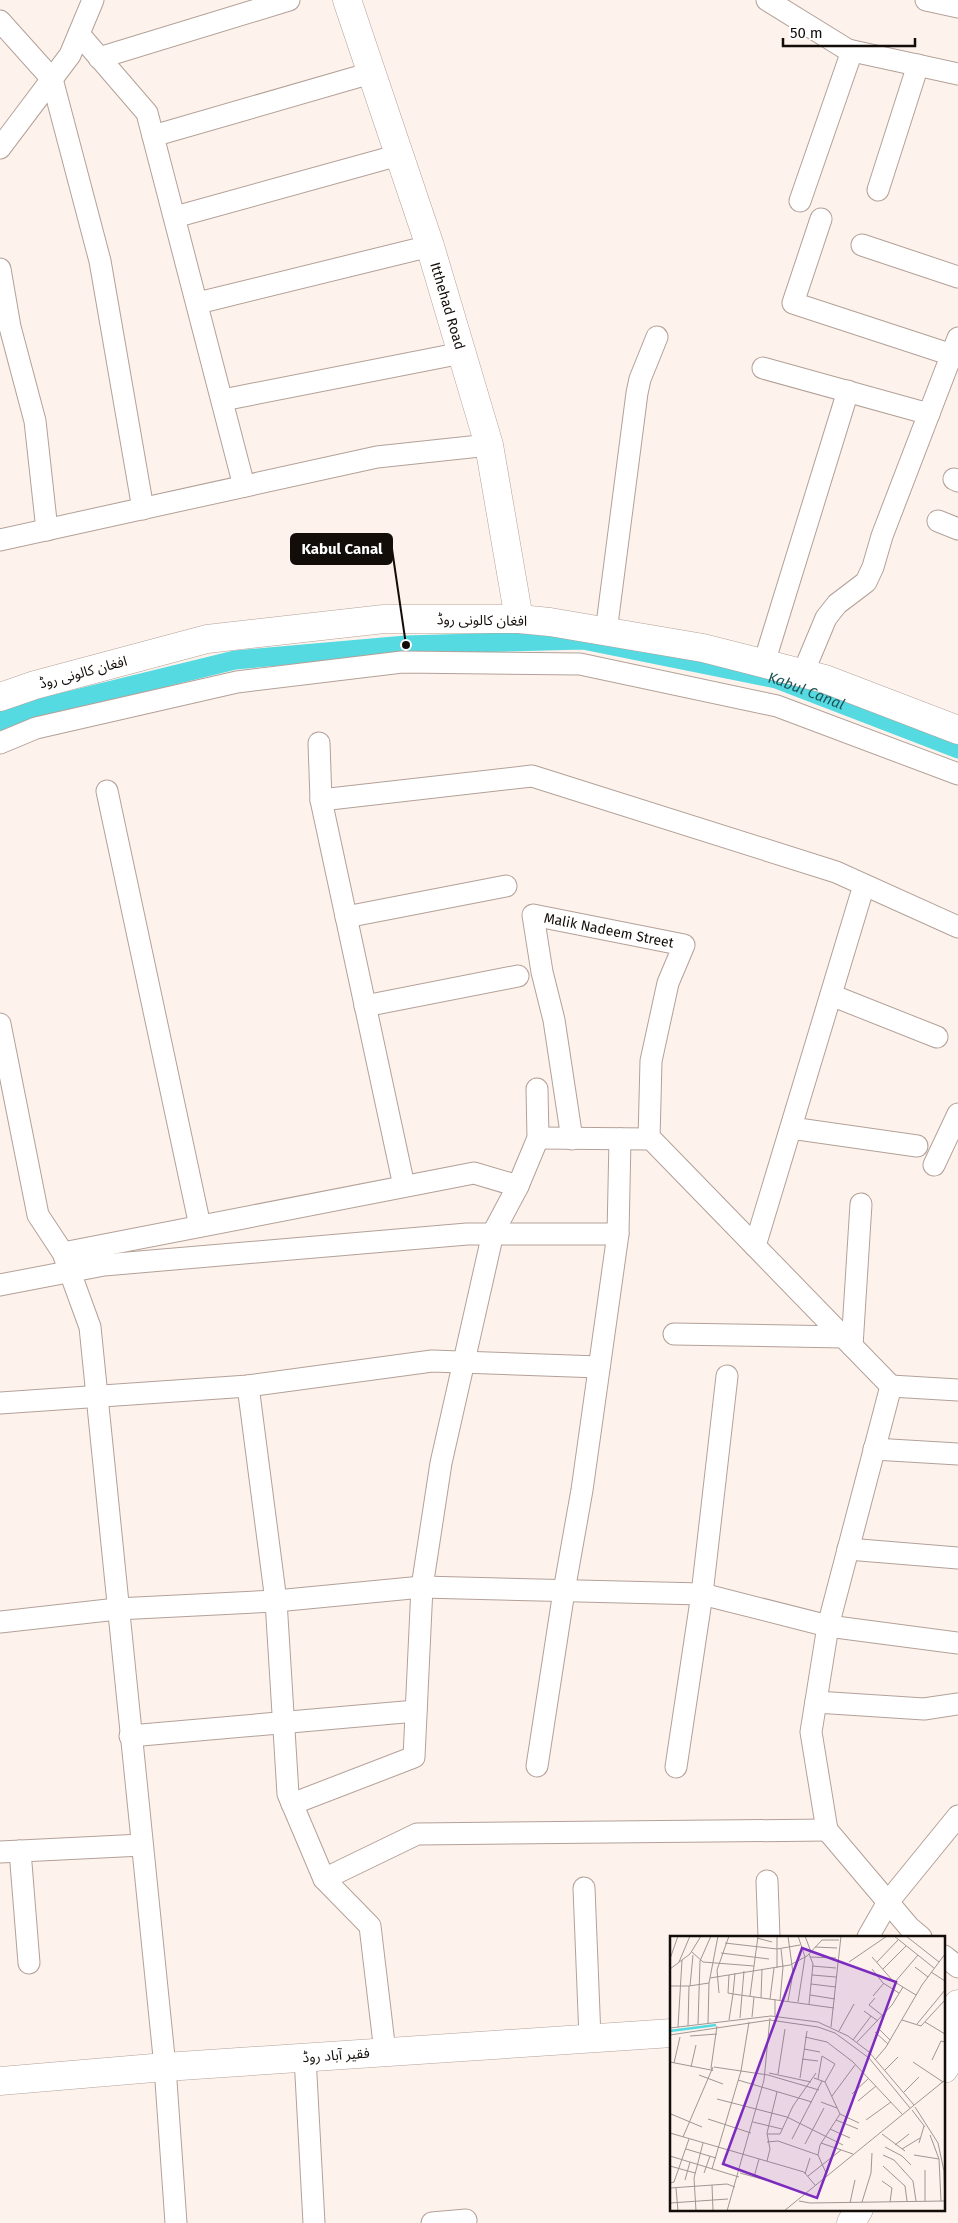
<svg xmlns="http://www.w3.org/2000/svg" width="958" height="2223" viewBox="0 0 958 2223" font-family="'Fira Sans','Noto Sans Arabic',sans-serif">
<rect width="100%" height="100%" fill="#fef2ec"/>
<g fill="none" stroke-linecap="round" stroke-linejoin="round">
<!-- canal -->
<path stroke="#56dae1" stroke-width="19" id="s1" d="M0 721 31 710 235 660 406 645 583 640 776 679 958 749"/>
<!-- street casing -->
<g stroke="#b3a198" stroke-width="23">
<g id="street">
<polyline points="767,0 848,50 958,74"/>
<polyline points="926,0 958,7"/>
<polyline points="0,21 52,79 100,261 143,509"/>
<polyline points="79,34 147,113 244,486"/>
<polyline points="99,58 289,0"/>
<polyline points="153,136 371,73"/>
<polyline points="0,148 70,55 93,0"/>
<polyline points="878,190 918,65"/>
<polyline points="800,201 852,51"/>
<polyline points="175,217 399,155"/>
<polyline points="821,219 793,303 952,355"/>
<polyline points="862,245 958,277"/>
<polyline points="0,269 10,327 35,421 47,530"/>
<polyline points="198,303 430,246"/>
<polyline points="763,368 929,414"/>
<polyline points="223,400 462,353"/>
<polyline points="954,479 958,481"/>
<polyline points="938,521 958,529"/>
<polyline points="0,540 377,457 489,445"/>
<polyline points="606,632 637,393 640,379 657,337"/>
<polyline points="764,663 848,391"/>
<polyline points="803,673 826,618 837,604 866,582 873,567 882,536 958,338"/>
<polyline points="0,743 36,728 237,682 402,662 580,664 777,706 958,774"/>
<polyline points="319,743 321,800 404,1186"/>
<polyline points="107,791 200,1226"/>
<polyline points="321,800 532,776 836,872 958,927"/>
<polyline points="346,917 506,886"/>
<polyline points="831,995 937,1037"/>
<polyline points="365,1006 518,976"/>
<polyline points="0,1024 38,1215 63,1253 90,1327 165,2067 176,2223"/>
<polyline points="791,1128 917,1146"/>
<polyline points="538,1138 651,1139 891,1386 828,1626 811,1732 827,1830 909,1927 921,1937"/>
<path id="s2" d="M572 1139 554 1020 542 972 533 915 684 945 668 983 651 1061 649 1139"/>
<polyline points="934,1165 958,1114"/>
<polyline points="755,1246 864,885"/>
<polyline points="63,1253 474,1173 518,1186"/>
<polyline points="0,1285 104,1265 467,1234 618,1234"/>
<polyline points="674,1334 844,1337"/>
<polyline points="852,1346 861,1204"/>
<polyline points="248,1386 276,1601 288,1794 324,1879 370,1926 385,2052"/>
<polyline points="891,1386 958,1390"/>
<polyline points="0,1403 248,1386 432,1361 599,1367"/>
<polyline points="874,1449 958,1454"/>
<polyline points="848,1549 958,1558"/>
<polyline points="0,1622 117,1609 276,1601 422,1587 702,1594 828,1626 958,1643"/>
<polyline points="816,1702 924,1709 958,1704"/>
<polyline points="130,1736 416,1711"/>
<polyline points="537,1766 564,1591 582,1490 618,1234 620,1139"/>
<polyline points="676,1767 702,1594 727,1376"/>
<polyline points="292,1804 414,1757 422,1587 441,1463 493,1233 518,1186 538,1138 537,1089"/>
<polyline points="20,1851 29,1963"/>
<polyline points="0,1852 142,1845"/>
<polyline points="324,1879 417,1834 827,1830"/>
<polyline points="767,1881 769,1937"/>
<polyline points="584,1888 590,2038"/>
<polyline points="868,1937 888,1902 958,1816"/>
<polyline points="944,1956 958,1967"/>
<polyline points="305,2057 314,2223"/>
<polyline points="432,2223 466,2220"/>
</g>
</g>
<!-- secondary casing -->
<g stroke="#b3a198" stroke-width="29">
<g id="secondary">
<path id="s3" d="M347 0 430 246 489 445 519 619"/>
<polyline points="0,697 35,685 207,639 384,619 519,619 550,622 703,648 825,679 958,730"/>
<polyline points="0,2081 165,2067 672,2033"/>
</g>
</g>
<!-- primary casing -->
<g stroke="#b3a198" stroke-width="29">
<g id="primary">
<polyline points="944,2028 958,2004"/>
<polyline points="944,2069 958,2046"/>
<polyline points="851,2223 859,2209"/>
</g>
</g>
<!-- street -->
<use href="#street" stroke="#fff" stroke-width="21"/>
<!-- secondary -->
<use href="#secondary" stroke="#fff" stroke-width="28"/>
<!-- primary -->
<use href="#primary" stroke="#fff" stroke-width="28"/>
</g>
<g text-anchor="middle" stroke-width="4" stroke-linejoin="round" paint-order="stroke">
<!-- street labels -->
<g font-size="14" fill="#130d0a" stroke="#fff">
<text dy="5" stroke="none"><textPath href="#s3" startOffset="322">Itthehad Road</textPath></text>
<text transform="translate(482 620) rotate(1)" y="5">افغان کالونی روڈ</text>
<text transform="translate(83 672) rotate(-15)" y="5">افغان کالونی روڈ</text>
<text dy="5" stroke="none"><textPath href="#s2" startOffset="305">Malik Nadeem Street</textPath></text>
<text transform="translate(336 2055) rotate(-4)" y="5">فقیر آباد روڈ</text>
</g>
<!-- water labels -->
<g font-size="15" font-style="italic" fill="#1c5457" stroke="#fff">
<text dy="5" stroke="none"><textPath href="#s1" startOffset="821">Kabul Canal</textPath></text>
</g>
</g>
<!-- overview -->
<g transform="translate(670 1936)">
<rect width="275" height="275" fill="#fef2ec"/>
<path fill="none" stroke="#56dae1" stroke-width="2.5" d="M0 95 46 89"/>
<path fill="none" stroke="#a09692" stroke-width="1" d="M118 0 123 37 118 65M135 0 141 16M224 0 264 32M236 0 269 26M87 2 102 6M55 7 107 13 130 9M145 11 167 12M22 16 33 26 84 30M51 17 99 23M139 18 143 28 139 68M140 21 166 22M202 21 223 45 246 59M0 23 8 0M9 26 20 0M179 26 217 0M207 26 228 4M142 30 166 32M245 31 258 41M107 32V0M0 33 20 18 31 0M202 33 213 47 229 57M213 33 236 10M261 36 275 45M59 39 58 57 63 58 65 37M142 39 166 41M40 42 120 29 137 20 152 4H169M225 46 248 19M141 48 166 51M0 50H19M20 50 23 19M49 57 47 34 59 0M140 59 165 63M80 60 88 0M203 60 214 47M91 62 92 33M205 62 199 69 213 80M100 63 104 32M110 64 113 31 111 13M128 66 135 21 128 0M194 75 208 85M105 80V63M82 81 84 61M70 82 74 35M59 84 63 58 164 72M232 84 251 90 275 64M255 86 275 98M38 87 39 47 48 0M28 88 30 25 41 0M247 88 275 54M18 90 19 50 39 47M8 91 12 24M161 91 171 0M0 92 101 80 148 86 178 100 199 116 244 169M208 92 220 104M169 95 184 68M205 96 218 108M0 99 100 84 148 91 165 97 199 122 240 172M20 100 47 98M135 101 157 106 183 126 232 178M183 104 201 80M187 106 222 69 233 51M134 113 150 116M132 123 148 125M205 124 216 111 252 49 275 18M262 124 271 105 275 106M0 126 41 134M243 126 273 146M4 127 10 101M21 131 26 109M44 131 98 139 149 154M215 134 228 121M43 135 41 132 47 90M99 137 141 146M108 138 115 93M29 139 53 148M130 142 137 95M144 142 155 146 170 178 150 209 148 219 157 239M148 143 152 120 165 128 155 146M68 144 142 166M234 156 249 141M182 158 199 142M162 160 185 129M47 163 117 181 173 209M188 165 206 150M151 166 167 172M245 171 268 207 274 235 275 275M242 174 255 191M1 178 32 191M170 178 189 187M38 183 81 197M166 184 188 193M196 184 221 166M83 186 112 193M160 193 180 202M0 197 134 236 145 249M97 198H110L123 170 146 137M212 198 235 215M260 199 269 223 271 265M13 201 43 131M122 203 152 145M97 206 108 205 148 219M151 207 183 218M249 207 254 190M135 208 154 172M225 209 239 198M215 211 232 220 241 229M16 213 46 222M232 213 250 202M213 219 224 224 243 245 246 265M244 219 269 223M0 220 69 241M97 225 100 213 97 197 107 156M0 230 25 237M213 230 235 250 237 265M42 233 71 135 79 86M255 234V265M34 237 40 220M70 237 99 245M135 238 140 222M138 240 171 214M84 241 89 223M15 244 20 226M212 245 222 252 220 266M0 247 4 246 19 203M42 249 43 275M0 252 57 248 65 251M6 252 8 275M129 265 140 267 274 265M192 266 201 237 202 217M0 267 58 263M180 267 185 244M26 275 24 242 33 207M57 275 94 144 100 82M114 275 275 144"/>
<path fill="#7b2cbf" fill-opacity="0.15" stroke="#7b2cbf" stroke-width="2.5" d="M132 12 226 46 147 262 53 228Z"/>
<rect width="275" height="275" fill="none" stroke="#130d0a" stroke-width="2.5"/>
</g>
<!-- callouts -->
<path fill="none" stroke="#130d0a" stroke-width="2" d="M406 645L392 549"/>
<circle fill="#130d0a" stroke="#fff" stroke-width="2" cx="406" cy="645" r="5"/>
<rect fill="#130d0a" stroke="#130d0a" stroke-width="2" x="291" y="534" width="101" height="30" rx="5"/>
<g font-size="15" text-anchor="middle" font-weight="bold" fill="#fff">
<text x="342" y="554">Kabul Canal</text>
</g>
<!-- scale -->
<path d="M783 38v8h132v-8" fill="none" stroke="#130d0a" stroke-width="2.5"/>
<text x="790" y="38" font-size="15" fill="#130d0a" stroke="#ffffff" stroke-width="4" paint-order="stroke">50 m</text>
</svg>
